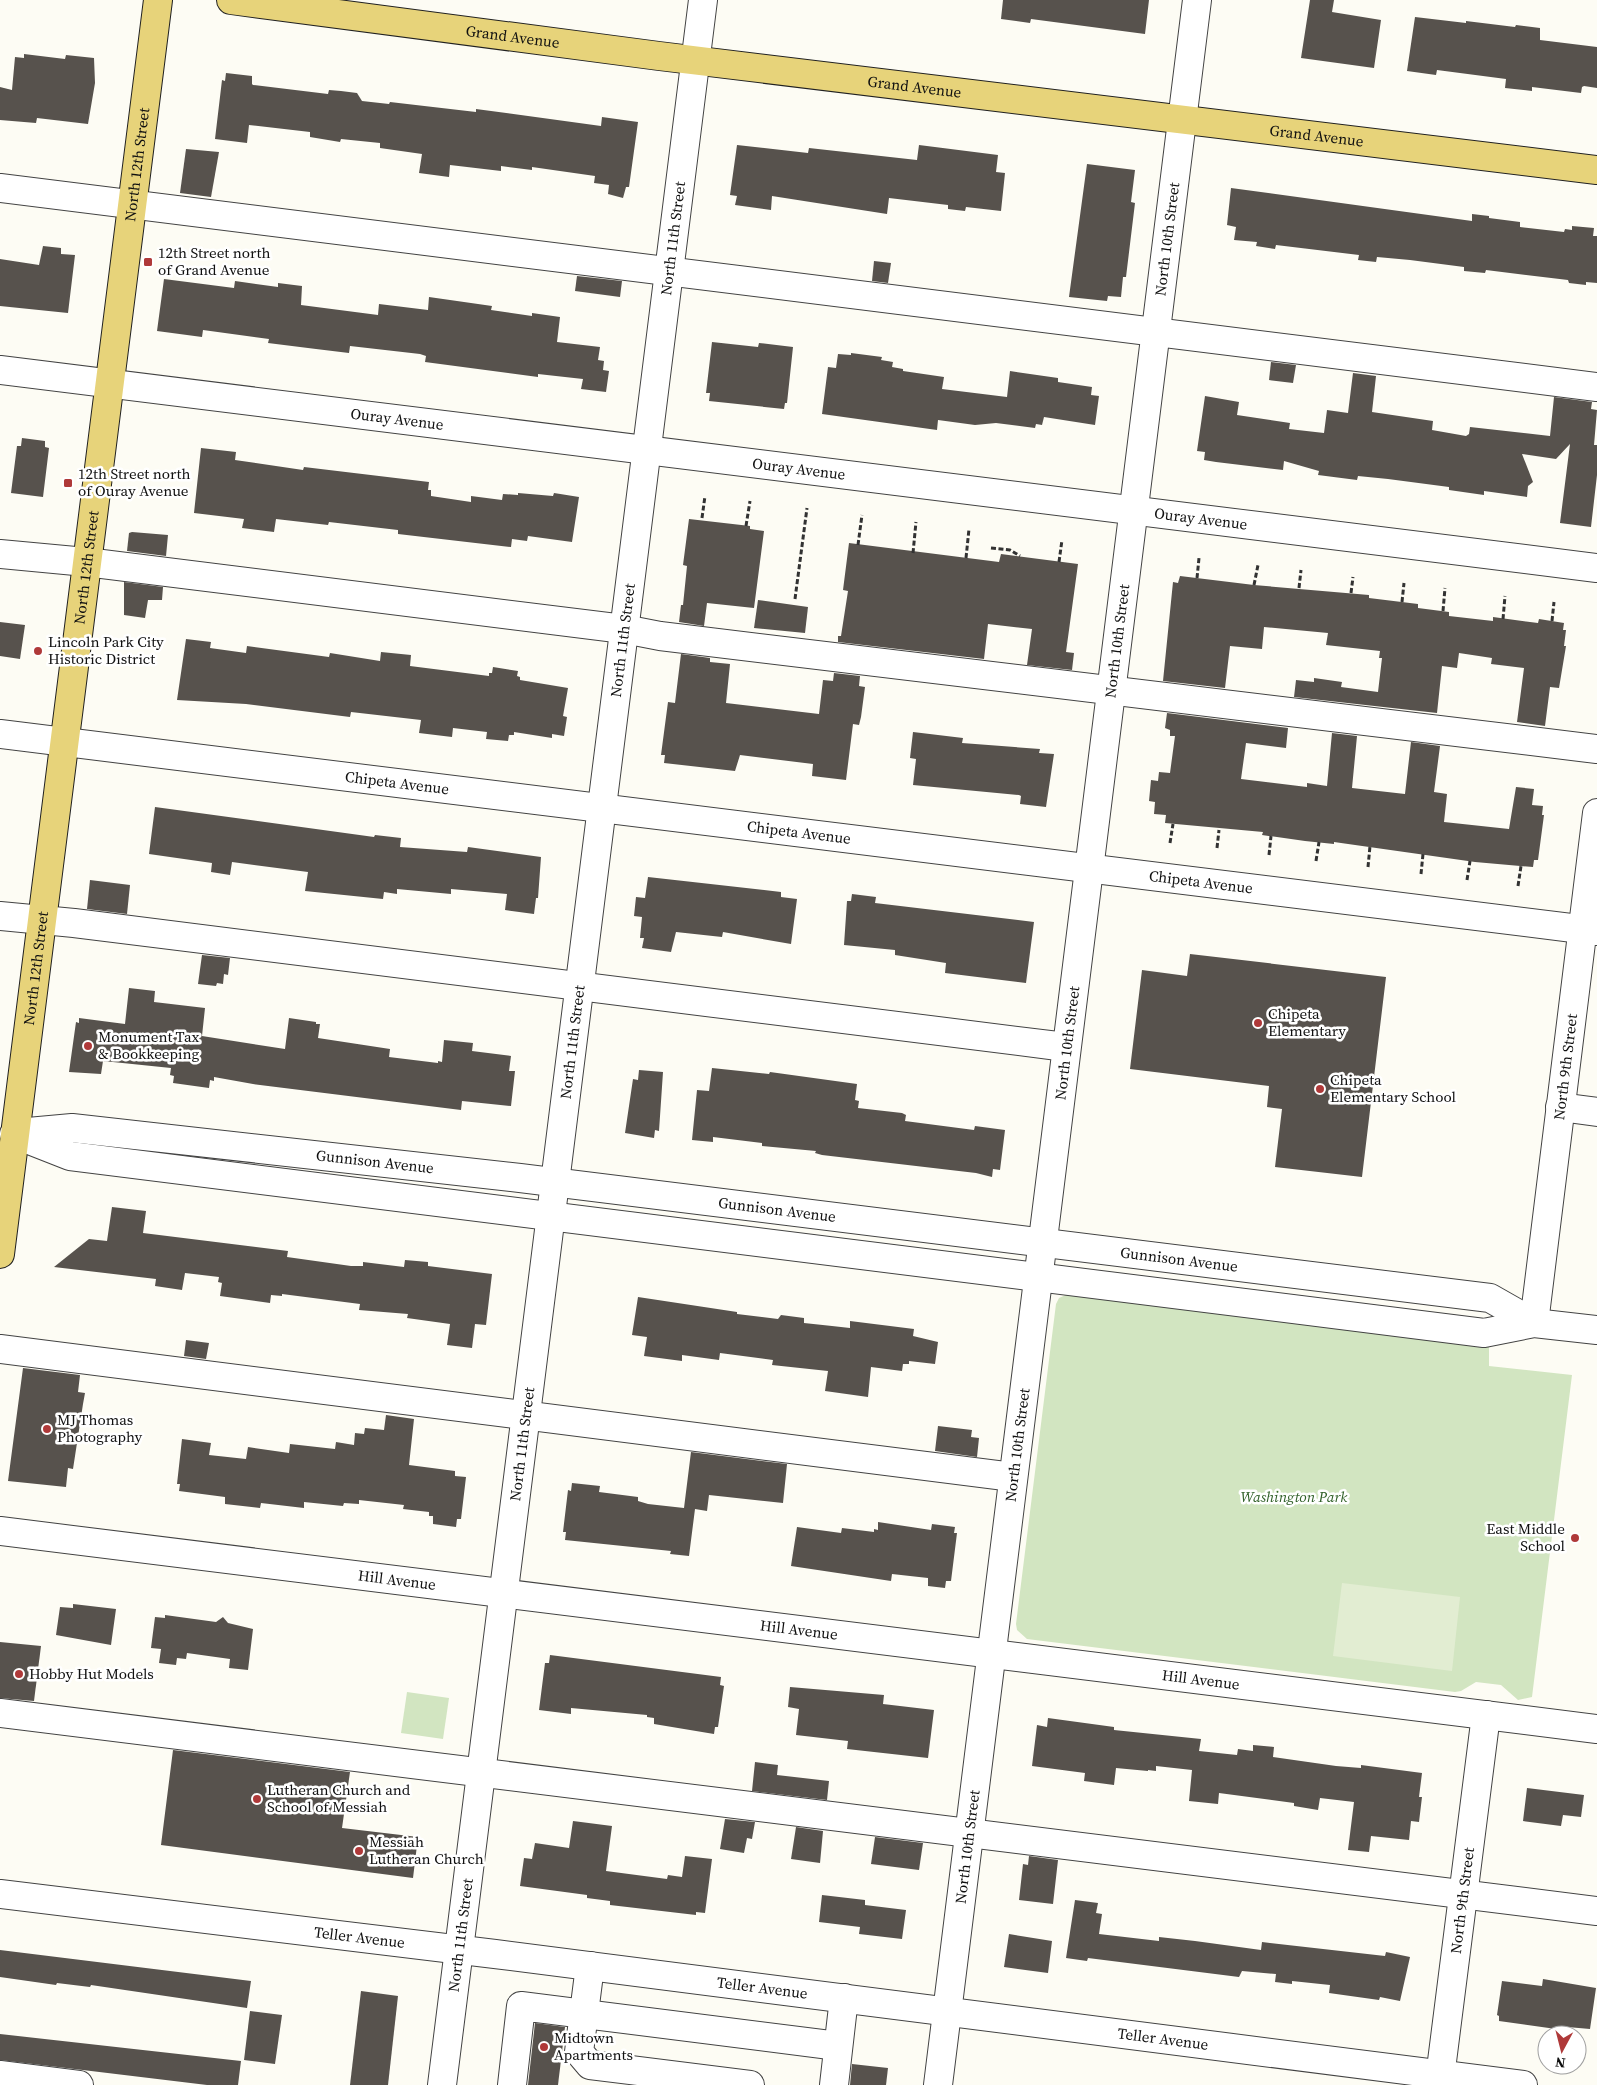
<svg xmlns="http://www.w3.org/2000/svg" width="1597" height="2085" viewBox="0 0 1597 2085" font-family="'Source Serif 4',serif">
<rect width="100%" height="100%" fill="#fdfcf4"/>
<!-- green -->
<g fill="#d2e5c1">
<polygon points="1068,1294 1489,1346 1489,1366 1572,1375 1532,1697 1518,1700 1501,1685 1476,1682 1461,1691 1455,1692 1027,1639 1017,1630 1016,1624 1056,1304 1059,1298"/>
<polygon points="407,1692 449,1698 443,1739 401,1733"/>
</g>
<!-- pitch -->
<polygon fill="#e2edd2" points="1342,1583 1460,1597 1452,1671 1333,1656"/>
<!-- building -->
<g fill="#57524d">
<polygon points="1003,0 1149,0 1145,34 1031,19 1030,23 1001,19"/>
<polygon points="1310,0 1334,0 1332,12 1381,20 1374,68 1301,58"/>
<polygon points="1415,17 1466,23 1466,21 1515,27 1516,25 1540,28 1540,40 1597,47 1597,88 1584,86 1582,87 1581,93 1532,87 1532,91 1505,88 1506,79 1437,70 1436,75 1407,71"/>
<polygon points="24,54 65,59 66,55 94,58 95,83 88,124 37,118 36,123 0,120 0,87 12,90 15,57 24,58"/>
<polygon points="226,73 252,76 252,84 253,85 328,94 329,90 341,91 357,93 362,101 389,104 390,102 476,112 476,109 601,126 602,117 638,122 629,187 626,187 623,198 608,194 609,185 594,183 595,176 532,167 532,170 501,166 501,171 450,165 449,177 419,173 422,154 380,148 380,143 341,139 340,142 310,137 310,132 249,125 247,143 215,139 222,80 225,81"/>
<polygon points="737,145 808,153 809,148 917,160 919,145 998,155 996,172 1005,173 1001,211 966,207 965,211 948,209 948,205 889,198 887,214 772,196 771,210 735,205 737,196 730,195"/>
<polygon points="186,149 219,152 211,197 180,193"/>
<polygon points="1087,164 1135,170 1131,202 1135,203 1126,277 1123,277 1121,297 1108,296 1107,301 1069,297"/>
<polygon points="1231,188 1472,221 1472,214 1489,216 1489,218 1520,222 1520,227 1564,232 1565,229 1572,230 1572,226 1594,228 1593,236 1597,236 1597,283 1586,282 1586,285 1569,283 1568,280 1486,270 1485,273 1464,271 1464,267 1410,260 1377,257 1376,262 1358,260 1359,255 1276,245 1275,249 1256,246 1257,242 1234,240 1236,227 1227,225"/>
<polygon points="43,246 61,248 61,254 75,255 68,313 0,306 0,259 39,265"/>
<polygon points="874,261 891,263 888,283 872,281"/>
<polygon points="577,276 622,281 620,297 575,291"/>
<polygon points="164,279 234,288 235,281 278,287 278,283 302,286 301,305 378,315 379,304 428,310 429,297 492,306 491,310 532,316 532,313 560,317 557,342 600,347 598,360 604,361 603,370 609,371 606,392 581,389 583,379 538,374 538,377 425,362 426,356 420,354 350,346 349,353 316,349 268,343 269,339 203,330 202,337 157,331"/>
<polygon points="712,342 758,347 759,343 793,347 787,403 785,403 784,409 709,401 710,393 706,393"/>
<polygon points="851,353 882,357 881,360 893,362 892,367 903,369 903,371 944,377 942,389 1007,397 1010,371 1058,378 1058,382 1092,387 1091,395 1099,396 1095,425 1044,417 1042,425 1036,424 1035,428 996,423 975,425 938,420 937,430 822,414 828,367 836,368 838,354 851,355"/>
<polygon points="1271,362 1296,365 1293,383 1269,380"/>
<polygon points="1353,373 1376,376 1372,412 1433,421 1432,430 1466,436 1469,434 1470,427 1550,436 1554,397 1592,402 1591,409 1597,410 1594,445 1597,445 1597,475 1591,527 1560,523 1570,444 1556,459 1522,454 1533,482 1528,486 1527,497 1484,491 1484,495 1449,490 1449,487 1388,479 1358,476 1357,480 1318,475 1319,471 1284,461 1283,470 1216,462 1204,460 1205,452 1197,451 1205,396 1239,402 1237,415 1290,423 1289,429 1324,433 1327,410 1348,413"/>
<polygon points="22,438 45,441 45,447 49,448 43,497 11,493 17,446 21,446"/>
<polygon points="201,448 236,452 235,460 303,470 304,467 429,482 428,490 431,490 431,496 471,502 471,496 502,500 503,494 518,495 518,493 553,496 554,493 579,497 572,542 528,536 527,541 512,539 511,547 398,534 398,530 329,522 328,525 276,519 274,532 242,528 244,519 194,513"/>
<polygon points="689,519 750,526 750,529 764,531 754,608 707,603 704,626 679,622 681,605 683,605 687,566 683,565"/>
<polygon points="132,532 168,535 166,556 127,551 129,533"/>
<polygon points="849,543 999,562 1001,554 1078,564 1066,652 1074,653 1072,670 1027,665 1032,629 988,624 984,659 838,642 838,636 841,636 848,591 843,590"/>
<polygon points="1180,576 1254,585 1369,595 1369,598 1418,604 1418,608 1449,612 1449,616 1493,621 1493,617 1538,623 1539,619 1564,623 1563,630 1566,630 1564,646 1566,646 1559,688 1550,687 1545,726 1517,722 1524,668 1491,664 1492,658 1459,653 1457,668 1442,666 1437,713 1294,697 1296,680 1314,682 1314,678 1342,682 1341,687 1378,692 1382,658 1379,658 1380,651 1326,645 1328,633 1264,627 1262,649 1230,646 1225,688 1163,681 1173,582 1178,583"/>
<polygon points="124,582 163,587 162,600 148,600 145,618 124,615"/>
<polygon points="758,600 808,607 805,633 754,628"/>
<polygon points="0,622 25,625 20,659 0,656"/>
<polygon points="186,639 211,642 210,648 246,653 247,646 329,657 330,653 380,661 381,652 411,655 410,666 489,676 489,673 492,673 493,667 518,671 517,676 520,677 520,680 568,688 563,716 567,717 564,736 552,734 552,738 514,732 514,735 509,735 508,741 486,739 487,732 453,728 452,737 419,733 421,720 351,712 350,717 246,704 177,700"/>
<polygon points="681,654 710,658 710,662 730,664 726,703 819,714 823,680 833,681 834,673 860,676 859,686 865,687 861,717 859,725 853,724 846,780 812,776 813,764 740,755 735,771 664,763 665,755 661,755 668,702 675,703"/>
<polygon points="1167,713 1288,728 1286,748 1246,743 1241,779 1307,787 1307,783 1327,786 1332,733 1357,736 1352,788 1405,794 1411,742 1440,746 1434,792 1447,794 1444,822 1509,829 1516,787 1534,789 1532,805 1543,806 1542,815 1544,815 1538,860 1534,860 1533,867 1475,862 1334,842 1334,844 1305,841 1262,835 1263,832 1165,823 1166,815 1154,814 1155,802 1149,801 1151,780 1158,781 1159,772 1170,773 1175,736 1170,736 1170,730 1165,728"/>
<polygon points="913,732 963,738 962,743 1040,749 1039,753 1054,754 1046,807 1020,804 1021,796 1019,795 913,785 916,759 910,758"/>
<polygon points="155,807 374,837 375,835 401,838 400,847 467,852 468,847 541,857 538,898 536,898 534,914 505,910 507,894 451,889 451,894 397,889 397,894 384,892 383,899 305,891 308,872 232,862 230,875 211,872 212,863 149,854"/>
<polygon points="648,877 781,892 781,897 797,899 791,944 723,932 722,937 676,932 671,952 642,948 644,938 640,938 642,917 634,916 636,897 645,898"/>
<polygon points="90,880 130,885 127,914 87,909"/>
<polygon points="852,894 876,897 875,903 1034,922 1026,983 945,973 946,963 895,955 895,950 844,945 847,901 851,901"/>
<polygon points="1190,954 1386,977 1362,1177 1275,1167 1282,1109 1267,1107 1269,1086 1130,1069 1142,970 1187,976"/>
<polygon points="202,955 230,958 228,975 224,974 223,984 217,983 216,986 198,984"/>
<polygon points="129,988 155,991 154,1002 205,1008 202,1036 285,1049 289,1018 316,1022 316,1024 320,1024 318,1038 390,1049 389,1057 438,1063 438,1061 442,1062 444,1040 473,1043 472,1051 511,1056 509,1071 515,1071 511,1106 462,1101 461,1110 253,1084 214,1077 214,1081 210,1080 209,1088 173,1083 174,1076 170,1075 171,1068 103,1061 101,1074 69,1072 76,1022 79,1023 79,1018 125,1024"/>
<polygon points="712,1068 769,1074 770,1072 857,1084 855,1100 859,1101 858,1108 902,1113 906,1115 905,1121 974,1130 975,1126 1005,1130 1000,1170 993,1169 992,1177 976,1173 822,1155 815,1153 816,1151 762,1146 762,1143 713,1137 713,1142 692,1140 697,1090 709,1091"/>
<polygon points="639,1070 663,1072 659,1131 655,1130 654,1138 625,1133 633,1079 638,1080"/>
<polygon points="112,1207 146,1211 143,1233 288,1251 287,1257 351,1266 363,1266 363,1262 404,1267 405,1260 428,1262 428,1266 492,1274 486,1325 475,1324 472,1348 447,1345 450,1324 407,1318 408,1314 359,1310 360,1304 282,1294 282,1296 271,1295 270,1303 220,1296 222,1283 218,1282 219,1277 185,1273 182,1290 155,1286 156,1279 54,1267 89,1239 107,1241"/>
<polygon points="638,1297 737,1312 737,1314 778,1319 781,1315 804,1318 804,1323 832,1326 850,1328 850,1321 914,1329 913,1336 938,1342 935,1364 909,1361 909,1364 903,1364 902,1371 871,1367 868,1397 825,1391 828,1371 772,1365 773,1360 720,1353 719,1360 682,1355 682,1361 644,1356 647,1337 632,1335"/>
<polygon points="186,1340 209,1343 206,1359 184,1356"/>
<polygon points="23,1368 80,1375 78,1392 85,1393 83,1404 73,1469 68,1468 66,1487 8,1481"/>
<polygon points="386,1415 414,1419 409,1465 455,1471 455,1476 466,1477 461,1519 457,1519 456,1527 433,1524 433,1516 429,1516 429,1512 403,1509 404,1505 359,1500 359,1504 344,1503 343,1506 304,1502 304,1508 261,1503 260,1508 225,1504 225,1497 179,1491 180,1484 177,1484 182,1439 211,1443 209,1455 246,1459 248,1447 289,1453 290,1444 335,1449 336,1442 354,1445 355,1433 364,1434 365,1428 384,1430"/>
<polygon points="938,1426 972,1430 971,1437 979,1438 977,1457 935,1451"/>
<polygon points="691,1452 787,1464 783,1503 709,1495 707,1511 695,1509 689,1556 670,1554 671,1551 565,1540 566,1532 563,1532 568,1490 571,1491 572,1483 600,1486 599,1492 638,1497 638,1501 648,1504 684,1508"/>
<polygon points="878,1522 931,1530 932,1524 955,1527 954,1533 957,1533 951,1581 946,1581 945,1588 928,1586 928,1578 892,1574 891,1581 791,1566 797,1527 841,1533 842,1528 874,1532 874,1529 878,1530"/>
<polygon points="73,1604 116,1609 111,1645 56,1635 60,1607 73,1608"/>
<polygon points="165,1615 216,1622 223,1617 228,1623 253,1629 248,1670 229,1668 230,1659 187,1653 186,1659 177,1658 176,1665 159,1663 161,1649 151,1648 155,1617 165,1618"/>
<polygon points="0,1642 41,1646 34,1701 0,1698"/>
<polygon points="550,1655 721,1677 720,1685 724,1686 718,1727 715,1727 714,1734 654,1724 654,1718 647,1717 647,1715 571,1708 571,1714 539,1710 545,1663 549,1663"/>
<polygon points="790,1687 884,1695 883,1704 934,1710 928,1758 847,1749 848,1741 796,1735 799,1709 788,1707"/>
<polygon points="1048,1718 1114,1727 1114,1730 1201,1739 1199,1751 1237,1755 1238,1749 1253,1751 1253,1745 1274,1747 1273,1757 1336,1766 1361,1768 1361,1765 1422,1773 1419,1797 1422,1797 1419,1822 1411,1821 1409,1840 1371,1836 1369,1852 1348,1850 1354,1802 1320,1798 1318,1810 1294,1806 1294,1803 1219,1793 1218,1804 1189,1801 1192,1770 1156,1766 1156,1771 1148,1770 1148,1771 1116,1768 1114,1785 1084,1781 1085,1773 1032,1766 1037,1725 1047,1727"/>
<polygon points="173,1750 350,1772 342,1828 418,1837 413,1878 161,1845"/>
<polygon points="755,1762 778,1765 777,1775 829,1781 827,1800 752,1791"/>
<polygon points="1527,1788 1584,1795 1581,1817 1563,1815 1561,1826 1523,1821"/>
<polygon points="725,1819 755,1822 752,1839 747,1838 744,1853 720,1849"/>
<polygon points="573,1821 612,1826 606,1871 667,1879 668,1875 682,1877 685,1856 712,1859 705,1913 696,1912 696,1915 610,1905 610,1901 587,1898 587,1895 520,1886 524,1858 532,1859 535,1843 569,1848"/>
<polygon points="796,1827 823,1831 820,1863 791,1859"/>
<polygon points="875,1837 923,1843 919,1870 871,1864"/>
<polygon points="1029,1856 1058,1860 1053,1904 1019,1900 1023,1864 1028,1865"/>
<polygon points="822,1895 865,1900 865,1905 906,1910 902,1939 859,1934 860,1927 819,1922"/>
<polygon points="1075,1900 1098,1903 1096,1913 1102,1914 1099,1934 1159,1941 1159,1937 1195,1941 1261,1950 1262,1942 1385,1956 1386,1952 1410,1957 1400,2001 1380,1997 1379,2000 1329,1993 1330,1985 1292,1981 1292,1984 1275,1982 1276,1974 1242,1971 1239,1977 1088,1958 1087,1961 1066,1958"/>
<polygon points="1009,1934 1052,1941 1048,1973 1004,1967"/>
<polygon points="0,1950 251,1981 247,2008 91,1985 90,1987 57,1983 56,1985 0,1977"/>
<polygon points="1543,1979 1596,1988 1590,2029 1556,2026 1556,2029 1499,2021 1499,2016 1497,2015 1502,1981 1542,1986"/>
<polygon points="361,1991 398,1996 388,2085 350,2085"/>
<polygon points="250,2011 282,2015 275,2064 244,2060"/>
<polygon points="535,2023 565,2027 558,2085 528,2085"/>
<polygon points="0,2034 241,2061 238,2085 207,2085 0,2060"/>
<polygon points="852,2064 888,2068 886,2085 850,2085"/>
</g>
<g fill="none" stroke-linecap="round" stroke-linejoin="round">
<!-- minor casing -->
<g stroke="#434343" stroke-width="30">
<g id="minor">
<polyline points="0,188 1597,387"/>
<path id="s1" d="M0 370 1597 568"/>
<polyline points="0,554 86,562 624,629 660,636 1597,749"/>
<path id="s2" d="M0 734 1597 931"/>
<polyline points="0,916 74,923 1066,1047"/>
<polyline points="1560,1107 1597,1112"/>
<path id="s3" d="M17 1133 72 1128 520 1178 1490 1298 1534 1323"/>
<polyline points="14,1134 70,1156 1484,1333 1534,1323 1597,1330"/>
<path id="s4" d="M1534 1323 1597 813"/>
<polyline points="0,1349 1013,1477"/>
<path id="s5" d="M0 1531 1597 1729"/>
<polyline points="0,1713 1597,1911"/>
<path id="s6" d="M0 1894 495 1954 1523 2085"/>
<polyline points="590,1966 579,2052 590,2065 750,2085"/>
<polyline points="0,2075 79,2085"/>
<path id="s7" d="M442 2085 703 0"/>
<polyline points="512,2085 521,2006 838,2046"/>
<polyline points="834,2085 844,1998"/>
<path id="s8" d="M938 2085 1197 0"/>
<path id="s9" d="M1439 2085 1486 1715"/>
</g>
</g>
<!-- major casing -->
<g stroke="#212121" stroke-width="30">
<g id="major">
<path id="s10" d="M231 0 659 56 1597 170"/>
<path id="s11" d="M0 1254 158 0"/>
</g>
</g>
<!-- path -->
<g stroke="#323232" stroke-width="3" stroke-dasharray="5 2.5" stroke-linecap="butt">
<polyline points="702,518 705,496"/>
<polyline points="746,526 750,501"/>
<polyline points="858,545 862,515"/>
<polyline points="991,548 1010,550 1020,556"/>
<polyline points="913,553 916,522"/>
<polyline points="966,558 969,529"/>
<polyline points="1059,562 1062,540"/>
<polyline points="1197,578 1199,558"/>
<polyline points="1254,585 1258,565"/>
<polyline points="1299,588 1301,570"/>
<polyline points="1351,593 1353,577"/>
<polyline points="795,599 807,508"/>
<polyline points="1402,602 1404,583"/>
<polyline points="1443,611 1445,588"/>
<polyline points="1503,619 1505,596"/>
<polyline points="1552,621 1554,602"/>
<polyline points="1170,843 1173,824"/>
<polyline points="1217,848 1219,830"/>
<polyline points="1269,855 1271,836"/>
<polyline points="1316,861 1319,842"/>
<polyline points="1368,867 1370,846"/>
<polyline points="1421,874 1423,854"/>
<polyline points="1467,880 1470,861"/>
<polyline points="1518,886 1521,866"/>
</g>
<!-- minor -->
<use href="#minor" stroke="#fff" stroke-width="28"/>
<!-- major -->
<use href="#major" stroke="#e7d37a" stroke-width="28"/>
</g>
<!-- markers -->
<g fill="#af3939" stroke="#fff" stroke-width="2">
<rect x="143" y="257" width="10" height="10" rx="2.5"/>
<rect x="63" y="478" width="10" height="10" rx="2.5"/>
<circle cx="38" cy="651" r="5"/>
<circle cx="1258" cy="1023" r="5"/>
<circle cx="88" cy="1046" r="5"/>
<circle cx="1320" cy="1089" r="5"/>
<circle cx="47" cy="1429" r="5"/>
<circle cx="1575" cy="1538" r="5"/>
<circle cx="19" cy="1674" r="5"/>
<circle cx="257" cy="1799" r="5"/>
<circle cx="359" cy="1851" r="5"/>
<circle cx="544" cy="2047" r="5"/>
</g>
<g text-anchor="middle" stroke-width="5" stroke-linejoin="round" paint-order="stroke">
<!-- street labels -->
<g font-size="15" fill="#101010" stroke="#fff">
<text dy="5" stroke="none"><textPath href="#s10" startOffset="284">Grand Avenue</textPath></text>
<text dy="5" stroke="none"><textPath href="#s10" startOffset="689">Grand Avenue</textPath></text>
<text dy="5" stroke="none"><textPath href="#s10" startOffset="1094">Grand Avenue</textPath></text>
<text dy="5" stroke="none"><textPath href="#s11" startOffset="1098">North 12th Street</textPath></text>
<text dy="5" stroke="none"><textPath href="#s7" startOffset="1861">North 11th Street</textPath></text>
<text dy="5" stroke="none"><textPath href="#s8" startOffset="1860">North 10th Street</textPath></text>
<text dy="5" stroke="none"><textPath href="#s1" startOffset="400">Ouray Avenue</textPath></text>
<text dy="5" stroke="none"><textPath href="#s1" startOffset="805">Ouray Avenue</textPath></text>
<text dy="5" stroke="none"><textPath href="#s1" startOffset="1210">Ouray Avenue</textPath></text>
<text dy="5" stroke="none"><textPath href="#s11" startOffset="692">North 12th Street</textPath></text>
<text dy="5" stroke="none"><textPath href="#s7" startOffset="1456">North 11th Street</textPath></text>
<text dy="5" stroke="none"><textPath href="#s8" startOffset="1455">North 10th Street</textPath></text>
<text dy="5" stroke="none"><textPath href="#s2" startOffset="400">Chipeta Avenue</textPath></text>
<text dy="5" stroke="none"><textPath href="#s2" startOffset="805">Chipeta Avenue</textPath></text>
<text dy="5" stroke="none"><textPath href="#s2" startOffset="1210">Chipeta Avenue</textPath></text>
<text dy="5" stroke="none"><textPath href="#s11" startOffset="288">North 12th Street</textPath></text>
<text dy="5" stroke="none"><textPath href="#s7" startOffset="1051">North 11th Street</textPath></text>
<text dy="5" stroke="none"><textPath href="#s8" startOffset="1050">North 10th Street</textPath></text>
<text dy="5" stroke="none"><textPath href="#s4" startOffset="258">North 9th Street</textPath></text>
<text dy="5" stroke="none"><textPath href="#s3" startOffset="360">Gunnison Avenue</textPath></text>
<text dy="5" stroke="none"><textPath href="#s3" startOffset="765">Gunnison Avenue</textPath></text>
<text dy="5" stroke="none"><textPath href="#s3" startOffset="1170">Gunnison Avenue</textPath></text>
<text dy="5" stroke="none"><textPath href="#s7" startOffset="646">North 11th Street</textPath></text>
<text dy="5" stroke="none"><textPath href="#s8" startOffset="645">North 10th Street</textPath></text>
<text dy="5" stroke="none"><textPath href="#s5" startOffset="400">Hill Avenue</textPath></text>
<text dy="5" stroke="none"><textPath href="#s5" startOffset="805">Hill Avenue</textPath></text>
<text dy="5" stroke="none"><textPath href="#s5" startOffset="1210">Hill Avenue</textPath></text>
<text dy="5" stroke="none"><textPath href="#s8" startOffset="240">North 10th Street</textPath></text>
<text dy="5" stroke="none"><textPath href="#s9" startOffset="186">North 9th Street</textPath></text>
<text dy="5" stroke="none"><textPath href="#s7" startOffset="151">North 11th Street</textPath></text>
<text dy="5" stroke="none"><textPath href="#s6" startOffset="362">Teller Avenue</textPath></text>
<text dy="5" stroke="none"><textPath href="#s6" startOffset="768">Teller Avenue</textPath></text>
<text dy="5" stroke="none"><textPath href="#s6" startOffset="1172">Teller Avenue</textPath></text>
</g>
<!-- poi labels -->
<g font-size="15" fill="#101010" stroke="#fff" text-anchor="start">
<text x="158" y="258">12th Street north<tspan x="158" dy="17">of Grand Avenue</tspan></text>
<text x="78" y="479">12th Street north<tspan x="78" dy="17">of Ouray Avenue</tspan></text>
<text x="48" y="647">Lincoln Park City<tspan x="48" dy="17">Historic District</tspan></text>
<text x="1268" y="1019">Chipeta<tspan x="1268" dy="17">Elementary</tspan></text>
<text x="98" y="1042">Monument Tax<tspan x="98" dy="17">&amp; Bookkeeping</tspan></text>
<text x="1330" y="1085">Chipeta<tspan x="1330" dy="17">Elementary School</tspan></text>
<text x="57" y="1425">MJ Thomas<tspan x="57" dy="17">Photography</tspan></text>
<text x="1565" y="1534" text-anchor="end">East Middle<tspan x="1565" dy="17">School</tspan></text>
<text x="29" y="1679">Hobby Hut Models</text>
<text x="267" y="1795">Lutheran Church and<tspan x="267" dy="17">School of Messiah</tspan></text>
<text x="369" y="1847">Messiah<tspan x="369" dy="17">Lutheran Church</tspan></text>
<text x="554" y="2043">Midtown<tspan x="554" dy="17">Apartments</tspan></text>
</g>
<!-- park labels -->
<g font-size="15" font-style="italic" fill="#306028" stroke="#fff">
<text x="1294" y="1502">Washington Park</text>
</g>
</g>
<!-- north arrow -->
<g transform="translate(1562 2050) rotate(187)"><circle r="24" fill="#ffffff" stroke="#9f9f9f"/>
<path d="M0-4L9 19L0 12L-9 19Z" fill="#af3939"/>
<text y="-8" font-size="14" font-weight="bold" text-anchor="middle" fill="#101010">N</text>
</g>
</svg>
